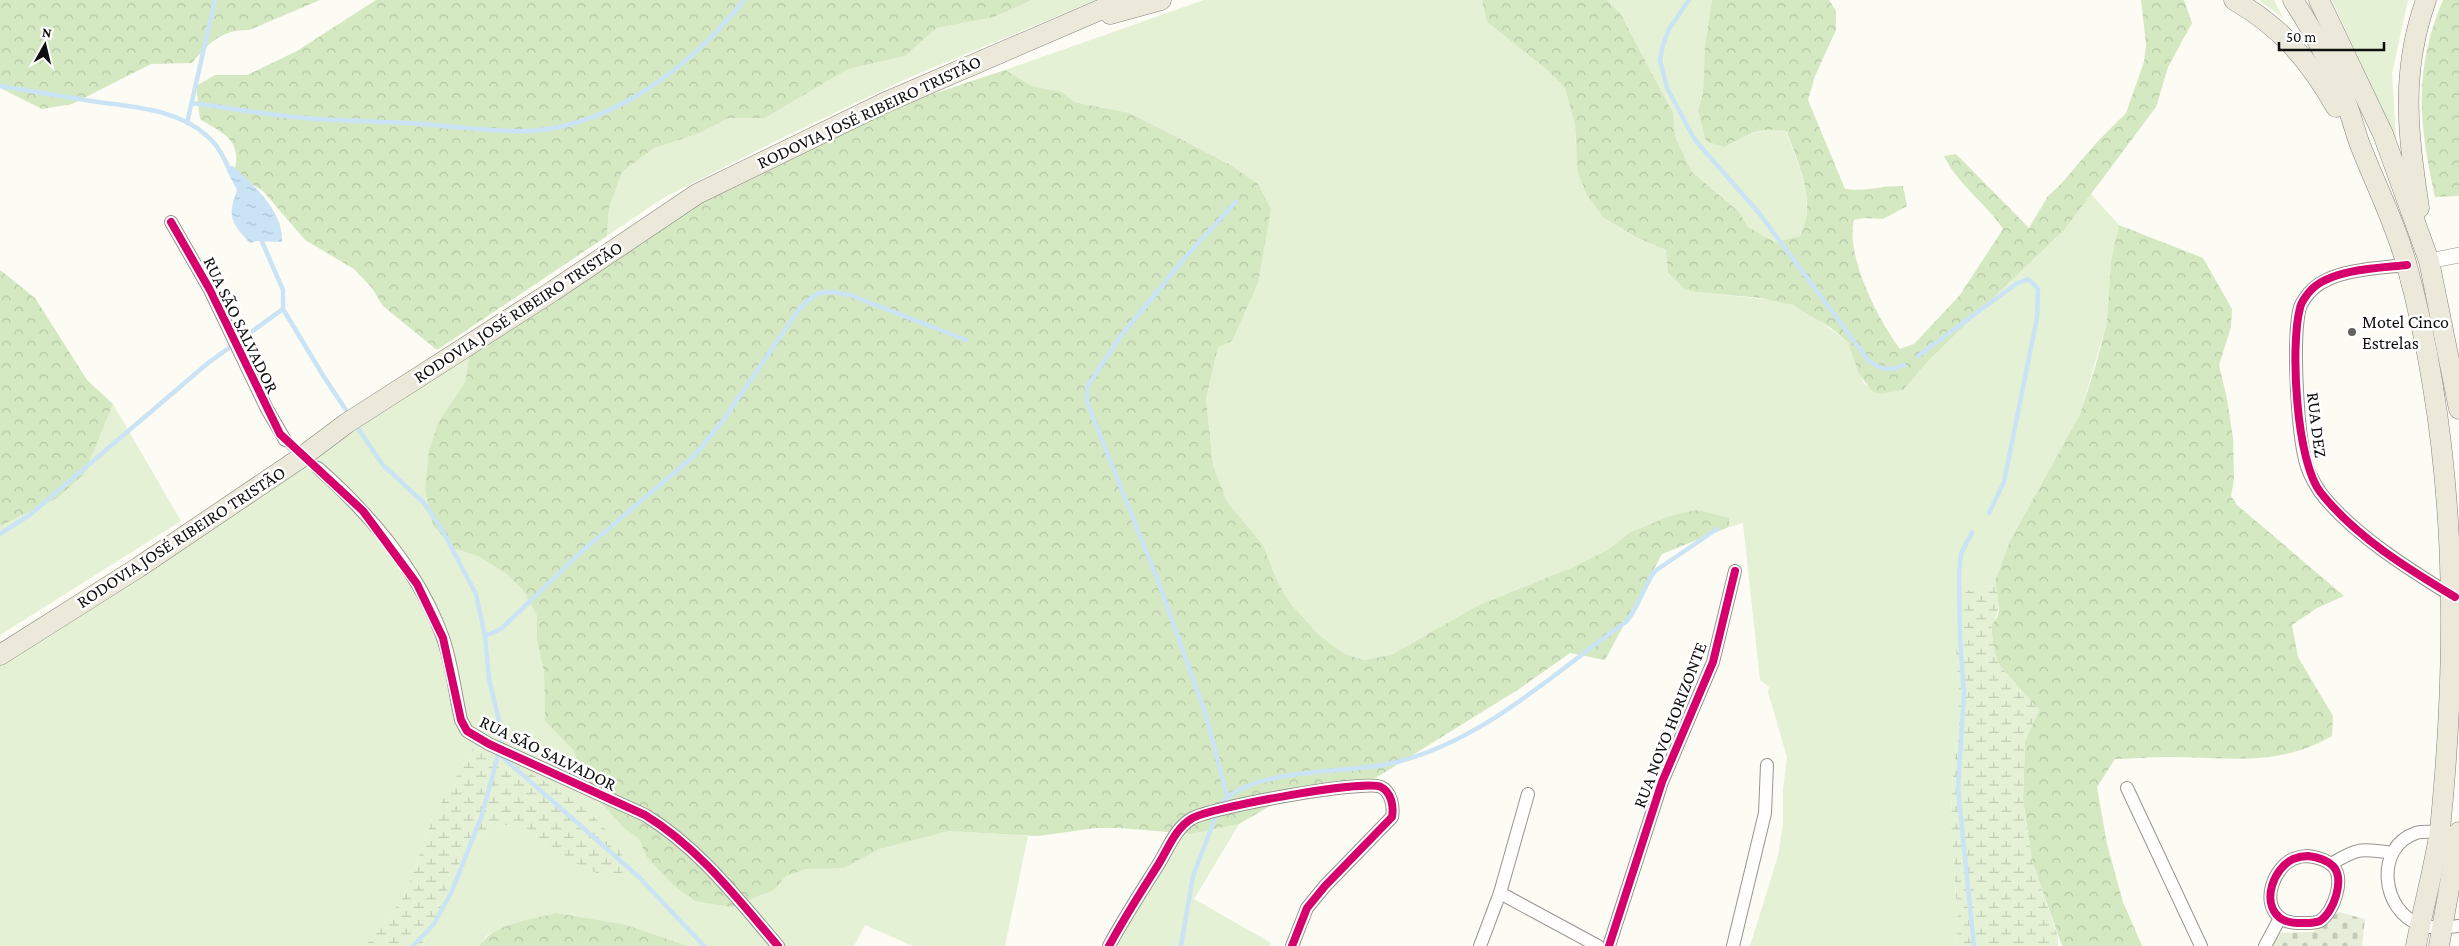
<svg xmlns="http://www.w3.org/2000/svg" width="2459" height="946" viewBox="0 0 2459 946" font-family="'Crimson Pro',serif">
<defs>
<pattern id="forest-crowns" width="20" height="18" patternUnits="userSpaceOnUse" patternTransform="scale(1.25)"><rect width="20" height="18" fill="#d4e8c2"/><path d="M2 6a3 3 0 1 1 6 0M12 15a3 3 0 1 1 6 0" fill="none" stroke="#b5c6a6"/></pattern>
<pattern id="wetland-marsh" width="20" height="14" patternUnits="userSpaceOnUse" patternTransform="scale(1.25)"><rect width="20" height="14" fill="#e4f1d4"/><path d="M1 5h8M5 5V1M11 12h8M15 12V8" fill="none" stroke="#c2cdb5"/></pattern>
<pattern id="cemetery-stones" width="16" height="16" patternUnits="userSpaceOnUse" patternTransform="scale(1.25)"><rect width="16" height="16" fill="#e7edd8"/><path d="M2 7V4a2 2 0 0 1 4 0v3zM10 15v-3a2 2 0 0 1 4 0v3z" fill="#c5cab8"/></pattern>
<pattern id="water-ripples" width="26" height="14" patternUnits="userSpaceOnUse" patternTransform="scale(1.25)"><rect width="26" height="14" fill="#cbe4f5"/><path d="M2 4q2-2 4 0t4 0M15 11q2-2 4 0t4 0" fill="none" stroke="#adc2d1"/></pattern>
</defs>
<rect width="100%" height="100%" fill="#fcfbf4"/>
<!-- grass -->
<g fill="#e4f1d4">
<polygon points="1032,0 1096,0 908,78 784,137 663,198 607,236 609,208 622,172 654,148 700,133 729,118 765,118 848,69 905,56 937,28 994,17"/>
<polygon points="1204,0 1482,0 1487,22 1547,70 1565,88 1575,125 1576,148 1604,218 1636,237 1666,250 1668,273 1696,292 1782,301 1803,309 1848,342 1864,384 1882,394 1903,390 1929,360 2065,229 2091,194 2119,225 2111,261 2107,322 2080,414 2010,541 1995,581 1966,591 1956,657 1959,691 1959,733 1953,769 1951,822 1958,924 1955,946 1750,946 1778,856 1783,824 1783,789 1787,757 1768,692 1769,687 1760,680 1743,523 1729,527 1729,518 1629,533 1609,549 1573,567 1477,606 1391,655 1363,660 1343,653 1319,635 1290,603 1278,583 1263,545 1227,502 1213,465 1206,399 1218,347 1263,245 1271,210 1258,184 1229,164 1130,113 1074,102 1062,92 1032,86 1005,70"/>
<path d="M1607 0H1712L1705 45 1703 93 1698 110 1744 136 1773 128 1787 133C1798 166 1817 202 1800 236L1775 242 1748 227 1739 212 1692 172 1676 139 1673 113 1620 13Z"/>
<polygon points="2259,0 2274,0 2283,18"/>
<polygon points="2332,0 2408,0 2392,73 2396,139"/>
<polygon points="470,353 465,382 438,423 453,548 480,557 505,573 523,590 537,616 537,642 544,671 545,721 574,751 583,783 624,828 639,839 646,856 672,884 775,889 786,876 806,869 861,857 880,849 949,831 1028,836 1005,946 913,946 865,925 854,946 688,946 623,924 556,913 509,925 486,936 479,946 421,946 442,909 450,880 465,854 485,833 506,825 524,827 549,844 474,746 432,819 405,895 375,935 365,946 0,946 0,661 153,565"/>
<polygon points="113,404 181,521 0,635 0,526 24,513 83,474"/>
<polygon points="1239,824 1194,899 1271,943 1270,946 1108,946 1182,834 1191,834"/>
</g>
<!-- forest -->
<g fill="url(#forest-crowns)">
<path d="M0 0H320L249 30C220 30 209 43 192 63L151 64 72 104 42 109 0 88Z"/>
<path d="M376 0H1032L994 17 937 28 905 56 848 69 765 118H729L700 133 654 148 622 172 609 208 607 236 437 350 383 306 372 288 354 269 305 240 263 191 234 173C243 140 224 134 200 119L196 86 215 75H247L297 51Z"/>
<path d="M1482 0H1607L1620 13 1673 113 1676 139 1692 172 1739 212 1748 227 1775 242 1800 236C1817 202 1799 166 1787 132 1763 125 1745 135 1724 147L1706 141 1698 110 1703 93 1705 45 1712 0H1829L1836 11V30L1815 76 1808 100 1845 189C1864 192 1883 185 1903 186L1907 206 1883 219 1864 218 1854 220C1845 256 1879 321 1900 349L1914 344 1960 295 2003 229C1986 203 1958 185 1944 156L1956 154 2029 228 2048 196 2059 186 2099 140 2126 113 2144 62 2146 44 2141 0H2184L2192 23 2168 67 2156 107 2065 229 1929 360 1903 390 1882 394 1872 391 1859 374 1848 342 1831 328 1793 305 1761 298 1696 292 1685 289 1668 273 1666 250 1636 237 1604 218 1587 195 1578 173 1575 125 1565 88 1547 70 1487 22Z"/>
<path d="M2443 0H2459V196L2435 197C2419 124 2413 71 2443 0Z"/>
<polygon points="1005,70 1032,86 1062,92 1074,102 1130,113 1229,164 1258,184 1271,209 1258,283 1232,341 1218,347 1206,399 1213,465 1227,502 1263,545 1278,583 1290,603 1319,635 1343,653 1363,660 1391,655 1477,606 1573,567 1609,549 1629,533 1670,516 1697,510 1729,518 1729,527 1662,554 1605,660 1570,653 1519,689 1374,779 1316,786 1270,806 1239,824 1191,834 1120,828 1096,828 1038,836 949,831 880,849 843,868 806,869 786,876 775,889 732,907 695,901 672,884 646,856 639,839 624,828 583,783 574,751 545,721 544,671 537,642 537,616 523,590 505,573 480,557 453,548 433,525 425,489 429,451 438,423 465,382 470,353 674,217 854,127 915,100"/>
<path d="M2119 225 2203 258 2232 309 2231 327 2219 365 2227 399 2233 438 2234 479 2231 496 2237 505 2344 596 2317 608 2292 625 2298 657 2333 716 2332 736C2274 769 2227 756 2164 757 2148 757 2131 759 2115 759L2097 787 2107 844 2123 902 2142 946H2062L2032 861 2023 799 2025 741 2039 710 2000 666 1994 651 1991 626 1998 616 1999 608 1995 581 2010 541 2080 414 2095 368 2107 322 2111 261Z"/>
<polygon points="0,270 35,298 87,380 113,404 84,474 57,498 0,526"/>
<path d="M556 913 623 924 688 946H479C495 923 530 920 556 913Z"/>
</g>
<!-- wetland -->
<g fill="url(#wetland-marsh)">
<path d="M1995 581C1998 600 2002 609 1991 626L1994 651 2000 666 2039 710 2025 741 2023 799 2032 861 2058 937V946H1955L1958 924 1951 822 1953 769 1959 733V691L1956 657 1959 620 1966 591Z"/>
<path d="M474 746C521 767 593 801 619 848 622 854 623 863 625 870L614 879 583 868 524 827 506 825 485 833 465 854 450 880 442 909 421 946H365L375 935 405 895 432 819Z"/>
</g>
<!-- cemetery -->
<polygon fill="url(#cemetery-stones)" points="2339,912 2365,919 2362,946 2272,946 2278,933 2313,932"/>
<!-- water -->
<path fill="url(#water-ripples)" d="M228 166H233C253 185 284 211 282 242L256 241 250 243C231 223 227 217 237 190L227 171Z"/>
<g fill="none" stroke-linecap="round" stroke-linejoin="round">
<!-- stream -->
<g stroke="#cbe4f5" stroke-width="4.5">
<path d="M1689 0 1669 29 1663 45 1660 60 1667 88 1695 140 1759 213 1868 360C1881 370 1890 371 1904 365"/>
<path d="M0 86C30 91 61 96 91 101 130 107 177 108 207 136 218 145 224 158 230 171"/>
<path d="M192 103C229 108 267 115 304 118 338 121 372 121 406 123 441 125 477 130 512 131 603 135 690 68 744 0"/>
<polyline points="187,123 215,0"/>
<polyline points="260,237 283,290 283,309 324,377 350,416"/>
<polyline points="1918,356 2016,284 2028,279 2038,289 2037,318 2004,482 1989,513"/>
<polyline points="355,424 383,465 424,503 441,528 476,594 485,636 489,679 503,737 482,815 452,891 434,924 413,946"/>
<polyline points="1972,532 1961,554 1959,574 1960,639 1964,693 1958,789 1974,946"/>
<polyline points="0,534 31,514 208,363 283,309"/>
<polyline points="485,636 501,629 580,553 694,456 722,422 797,312 806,302 819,293 833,292 850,295 966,340"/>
<polyline points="499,754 639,877 704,946"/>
<polyline points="1227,796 1206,715 1158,581 1087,402 1087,387 1120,337 1188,254 1236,202"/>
<path d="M1220 806C1248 766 1349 774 1393 763 1484 741 1552 674 1626 622 1639 607 1643 587 1655 571L1717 529"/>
<polyline points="1181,946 1193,876 1217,813"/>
</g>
<!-- minor-tunnel -->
<polyline stroke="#d8d8d2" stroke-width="12" stroke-dasharray="12 6" stroke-linecap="butt" points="285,440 318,468"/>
<!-- minor casing -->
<g stroke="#969592" stroke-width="14">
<g id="minor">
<polyline points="171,222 210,290 267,409 285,440"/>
<path d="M2407 265C2380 268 2334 269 2313 289 2308 293 2302 302 2300 307 2292 338 2297 444 2309 472 2312 479 2316 486 2320 492 2351 533 2410 570 2454 597"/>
<path d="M318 468C370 514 419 571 443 638 452 664 455 693 461 720L467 731 489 744 645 815C699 848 737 898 778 946"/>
<polyline points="2127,788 2201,946"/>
<path d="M2439 832C2432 832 2423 831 2416 833 2374 847 2381 912 2421 925 2434 929 2446 928 2459 926"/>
<path d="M2308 856C2316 857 2327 860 2333 866 2345 879 2334 912 2320 921 2313 924 2305 923 2297 923 2292 923 2283 921 2279 917 2261 901 2274 868 2293 859 2298 857 2303 856 2308 856Z"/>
<path d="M2331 864C2357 848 2362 848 2392 853"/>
<polyline points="1500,893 1598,946"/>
<path d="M1109 946C1124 918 1141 892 1158 865 1168 849 1175 829 1191 819 1207 808 1365 779 1381 787 1391 792 1394 806 1392 817L1325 886 1307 908 1292 946"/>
<polyline points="1480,946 1500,893 1528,794"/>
<polyline points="1609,946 1662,782 1713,662 1735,571"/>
<polyline points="1733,946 1765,813 1767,765"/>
<polyline points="2265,946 2280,918"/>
</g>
</g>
<!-- tertiary casing -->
<g stroke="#969592" stroke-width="16">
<polyline id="tertiary" points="2429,261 2459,255"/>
</g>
<!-- primary casing -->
<g stroke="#83837f" stroke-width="21">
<g id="primary">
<path d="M2234 0C2281 27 2310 61 2336 107"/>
<path d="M2293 0C2313 31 2332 65 2345 100 2351 114 2354 128 2359 142 2375 184 2395 222 2407 266 2457 450 2459 641 2440 830 2434 869 2423 908 2416 946"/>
<polyline points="2319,0 2383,134 2429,261 2459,409"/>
<polyline points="1110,14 1161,0"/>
<path d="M2419 208C2408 133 2400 74 2426 0"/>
<polyline points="0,655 139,567 299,459 347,423 553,291 697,194 884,103 1123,0"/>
<polyline points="2439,946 2459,832"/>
</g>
</g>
<!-- minor -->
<use href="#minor" stroke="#fffefd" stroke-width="12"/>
<!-- tertiary -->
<use href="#tertiary" stroke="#fffefd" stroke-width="15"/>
<!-- primary -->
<use href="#primary" stroke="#ece8da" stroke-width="20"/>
<!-- cycleway casing -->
<g stroke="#fff" stroke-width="11">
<g id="cycleway">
<path d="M171 222 210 290 280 434 363 511 417 584 443 638 461 720 467 731 489 744 645 815C699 848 737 898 778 946"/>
<path d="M2407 265C2380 268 2333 269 2312 289 2308 293 2301 302 2300 308 2290 346 2296 462 2321 493 2356 537 2408 569 2455 597"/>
<path d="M2308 856C2316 857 2327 860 2333 866 2345 879 2334 912 2320 921 2313 924 2305 923 2297 923 2292 923 2283 921 2279 917 2261 901 2274 868 2293 859 2298 857 2303 856 2308 856Z"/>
<path d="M1109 946C1124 918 1141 892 1158 865 1168 849 1175 829 1191 819 1207 808 1365 779 1381 787 1391 792 1394 806 1392 817L1325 886 1307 908 1292 946"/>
<polyline points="1609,946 1662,782 1713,662 1735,571"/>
</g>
</g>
<!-- cycleway -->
<use href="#cycleway" stroke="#d6006c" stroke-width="8"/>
</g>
<!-- markers -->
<circle fill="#62625f" stroke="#fff" stroke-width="2" cx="2352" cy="332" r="5"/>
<g text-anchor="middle" stroke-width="5" stroke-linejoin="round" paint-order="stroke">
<!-- street labels -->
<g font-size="18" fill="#0f0f0f" stroke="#fff">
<text transform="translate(869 112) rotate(-25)" y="6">RODOVIA JOSÉ RIBEIRO TRISTÃO</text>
<text transform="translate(518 312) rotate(-33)" y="6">RODOVIA JOSÉ RIBEIRO TRISTÃO</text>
<text transform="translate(241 325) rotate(64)" y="6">RUA SÃO SALVADOR</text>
<text transform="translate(2317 425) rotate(83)" y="6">RUA DEZ</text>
<text transform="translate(181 537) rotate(-33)" y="6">RODOVIA JOSÉ RIBEIRO TRISTÃO</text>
<text transform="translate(1670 725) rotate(-69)" y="6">RUA NOVO HORIZONTE</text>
<text transform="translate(548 753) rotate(26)" y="6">RUA SÃO SALVADOR</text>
</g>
<!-- poi labels -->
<g font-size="18" fill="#0f0f0f" stroke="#fff" text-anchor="start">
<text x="2362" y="328">Motel Cinco<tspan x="2362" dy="21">Estrelas</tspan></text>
</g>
</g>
<!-- north arrow -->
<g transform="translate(45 45) rotate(8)" stroke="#ffffff" stroke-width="4" paint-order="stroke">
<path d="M0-4L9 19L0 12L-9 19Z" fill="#0f0f0f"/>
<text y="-8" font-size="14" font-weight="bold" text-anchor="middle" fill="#0f0f0f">N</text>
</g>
<!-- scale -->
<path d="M2279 42v8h105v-8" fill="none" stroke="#0f0f0f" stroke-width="2.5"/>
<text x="2286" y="42" font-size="15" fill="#0f0f0f" stroke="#ffffff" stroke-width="4" paint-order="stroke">50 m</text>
</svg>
